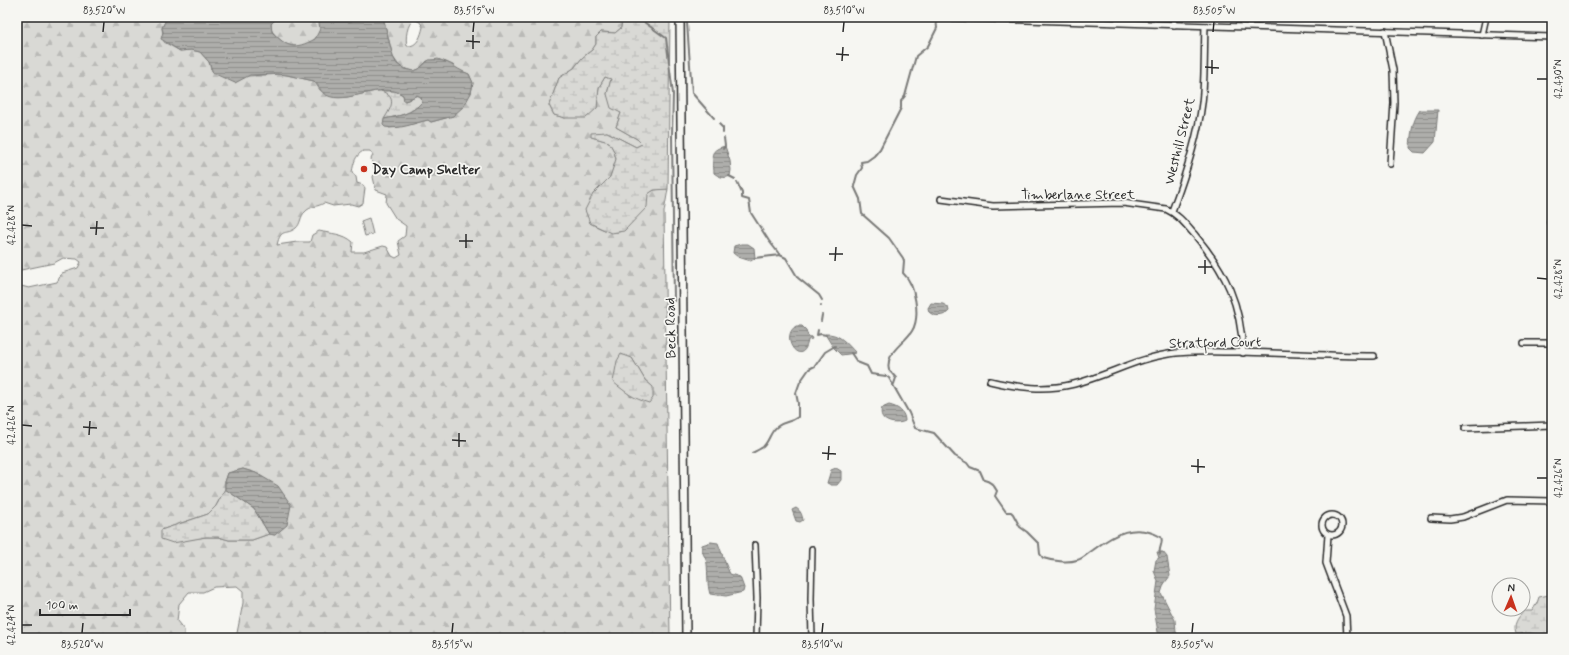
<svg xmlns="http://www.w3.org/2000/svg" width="1569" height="655" viewBox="0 0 1569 655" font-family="Mynerve,sans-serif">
<defs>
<pattern id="forest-firs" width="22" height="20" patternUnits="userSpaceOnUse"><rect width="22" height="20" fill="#d9d9d5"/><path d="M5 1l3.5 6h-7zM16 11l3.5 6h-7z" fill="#babab7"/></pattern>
<pattern id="wetland-marsh" width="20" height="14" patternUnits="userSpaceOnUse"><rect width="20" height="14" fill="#d9d9d5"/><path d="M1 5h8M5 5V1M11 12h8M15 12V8" fill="none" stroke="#babab7"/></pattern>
<pattern id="water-rules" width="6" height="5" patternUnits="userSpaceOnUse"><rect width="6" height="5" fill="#aeaeab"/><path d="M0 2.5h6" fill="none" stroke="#8e8e8b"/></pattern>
</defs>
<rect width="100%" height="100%" fill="#f6f6f2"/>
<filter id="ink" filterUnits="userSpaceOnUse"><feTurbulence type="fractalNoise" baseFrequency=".025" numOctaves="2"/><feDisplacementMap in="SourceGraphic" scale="8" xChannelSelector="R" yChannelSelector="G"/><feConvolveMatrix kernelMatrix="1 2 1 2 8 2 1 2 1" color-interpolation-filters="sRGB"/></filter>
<g filter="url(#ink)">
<!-- forest -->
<g fill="url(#forest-firs)" stroke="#828280" fill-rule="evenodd">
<path d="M17 17H167L162 28 164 42 180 51 191 50 200 52 209 62 211 70 248 76 282 74 314 81 320 90 330 96 347 97 376 91H396L389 128C403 127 415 123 428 120L431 122 453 116 471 93 473 83 469 74 458 70 453 65 438 59 427 61 419 69 414 71 400 67 393 57 383 17H618L622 20 621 28 615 33 601 32 596 37V44L592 50 582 58 574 68 559 78 549 105 554 115 565 118 597 108 599 87 605 77 611 79 607 94 621 113 616 127 637 139 642 144 636 147 607 132 592 137 609 142 614 151 616 160 610 177 593 194 590 223C623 241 626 232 643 203 645 199 647 194 652 191 656 189 663 189 668 189L664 212 670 638H236L243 603V591L237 586 214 587 203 592H189L179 604 177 621 184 630V638H17V285L29 288 57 282 62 273 78 268 81 262 77 259 63 258 54 263 21 270 18 256 17 255ZM414 19 420 22 423 27C421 35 418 47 407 46 405 38 407 24 414 19ZM363 151H370L373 155 371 159 375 171 373 177 376 190 387 194 386 203 396 219 406 226 405 236 398 241 401 255 396 258 392 256 387 247 383 246 364 252H352L353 242C343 233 331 234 319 231L312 235 310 242H297L277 245C281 227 286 236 296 228 301 224 300 216 305 212 310 206 318 207 324 203L333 206 351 204 358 206 363 203 365 188 363 185 357 183 356 177 352 172C354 162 355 156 363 151ZM632 358 645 380 653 387 631 397 628 393ZM243 469 256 473 275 535 269 534 252 540H229L218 537H206L192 539 161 530 208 514 216 506 225 489V482L228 473Z"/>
<path d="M278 17H318C319 21 321 25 320 30 318 43 297 50 286 44 281 41 276 36 272 31L271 24Z"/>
</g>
<!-- wetland -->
<g fill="url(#wetland-marsh)" stroke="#828280">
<polygon points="618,17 670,17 668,189 654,190 648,194 647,207 624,231 611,233 590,223 585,210 593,194 610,177 616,159 614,151 609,142 591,137 591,133 607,132 636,147 642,144 637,139 616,127 621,113 611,108 607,94 611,79 605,77 599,87 597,108 586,118 565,118 554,115 549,105 559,78 574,68 582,58 592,50 596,44 596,37 601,32 615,33 621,28 622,20"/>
<path d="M381 91H396L403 95 405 101 408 100 417 95 421 97 422 102C412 114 399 116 384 119 391 108 398 97 381 91Z"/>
<path d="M621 354 632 358 645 380 653 387V398L649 403C632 398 627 393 613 382L617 361Z"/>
<polygon points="225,489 254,509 269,534 252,540 229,540 218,537 206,537 173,543 161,539 161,530 208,514 216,506"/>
<path d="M1552 593V638L1530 633 1516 634C1513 624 1517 619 1524 611H1532L1537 603 1539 597 1549 595Z"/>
</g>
<!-- pitch -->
<polygon fill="#d9d9d5" stroke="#828280" points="369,218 373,234 365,236 361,221"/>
<!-- water -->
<g fill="url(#water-rules)" stroke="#7a7a78">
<path d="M167 17H278L271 24 272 32C288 48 294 50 315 39L320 29 318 17H383L393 57 397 64 404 69 414 71 419 69 429 60C449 58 452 68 469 74L473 83 471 93 464 106 453 116 431 122 428 120C414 123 400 130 385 127L383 125 384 119C399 116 412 114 422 102L421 97 417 95 408 100 404 101 403 95C381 80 347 106 326 95 320 92 319 85 314 81L287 75 277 74 250 75 235 83 213 73 209 62 200 52 191 50 180 51 161 39 163 32 162 28Z"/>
<path d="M1420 110H1438L1435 142 1425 153 1414 152 1410 148C1411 133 1412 122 1420 110Z"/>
<path d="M725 146 730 161 731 170 730 176C724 179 719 177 714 173 714 158 706 151 725 146Z"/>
<polygon points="741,244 748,244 754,248 755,258 751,261 738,257 733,253 734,246"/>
<path d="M931 303 943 304 948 307 949 311C944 317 934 317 929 312L928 308Z"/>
<path d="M796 326H802L806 330 808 336 811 337 812 339 808 340C803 370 778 338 796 326Z"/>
<path d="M825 334C840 333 847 344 856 353L841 355 833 347Z"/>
<path d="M889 405C898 407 905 412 905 421 895 426 877 421 882 408Z"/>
<polygon points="836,468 841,471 841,480 837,485 831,485 827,483 831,470"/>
<polygon points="243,469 256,473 278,486 291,505 287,525 275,535 269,534 254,509 225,489 225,482 228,473"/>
<path d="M796 508C801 511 802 515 803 520L800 522 796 521 792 510Z"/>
<path d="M711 542 718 543C722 553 725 564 730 574L740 577 744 588 743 592 726 596 710 594C707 584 708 574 707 564 706 556 701 554 702 545Z"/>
<polygon points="1157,552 1163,552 1167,557 1170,576 1164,584 1161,593 1175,620 1176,632 1181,638 1159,638 1154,609 1158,581 1154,571 1156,560 1159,558"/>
</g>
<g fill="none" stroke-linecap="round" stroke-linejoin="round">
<!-- stream -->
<g stroke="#7a7a78" stroke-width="2">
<polyline points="637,17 666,38 673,94 672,135 674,301"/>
<polyline points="687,23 692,93 714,118"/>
<polyline points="719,124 723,128 723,133"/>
<polyline points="723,149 725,146 724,138"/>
<polyline points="729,176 735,179"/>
<polyline points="737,182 742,193 742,198 749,200 751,213 769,241 780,255 786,258 798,278 819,295 822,300"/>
<polyline points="755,258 780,255"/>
<polyline points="821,306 821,305"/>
<polyline points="821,321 822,315"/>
<polyline points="818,330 817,335 821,334 826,335"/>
<path d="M851 353 857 362 867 366 871 374 886 376 889 378 909 413 915 428 934 433 955 456 967 463 970 467 980 471 984 480C990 481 994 485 997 491L995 496 1006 512H1011L1013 514 1020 527 1027 532 1039 544 1040 554 1043 558C1052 561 1068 563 1077 560 1083 559 1088 553 1093 550 1114 534 1135 522 1161 537 1164 543 1158 548 1160 554"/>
<path d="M894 384 896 378 889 370C885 352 904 344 912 331 921 316 915 284 903 273L904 261 903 258 889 238 862 214 860 199 854 186 857 175 862 168 861 162 867 161 874 156 880 149 901 108V101L905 96 916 56 928 46 937 28 936 18"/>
<path d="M752 453C756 451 760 449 763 447 770 440 770 431 778 426 784 421 790 423 798 417V403L796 393 800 382 809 369 815 366 825 352 835 346"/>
</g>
<!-- street casing -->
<g stroke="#2b2b2b" stroke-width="8">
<g id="street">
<polyline points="933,17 1552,37"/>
<polyline points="1173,17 1174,25"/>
<polyline points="1385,31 1393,70 1394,103 1390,164"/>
<polyline points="1482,35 1486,17"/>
<path d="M941 199 993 206 1123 203 1166 209C1179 215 1186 225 1195 235 1226 272 1241 304 1243 353"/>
<path d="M1172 211C1184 179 1198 137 1202 103 1205 78 1204 52 1205 26"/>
<polyline points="1550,222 1552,222"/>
<polyline points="1524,343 1552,343"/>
<path d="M990 381C1019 388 1046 391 1074 384 1110 375 1138 357 1176 353 1197 351 1219 352 1240 352 1284 353 1329 356 1374 356"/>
<polyline points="1465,428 1552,425"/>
<circle cx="1332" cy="525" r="10"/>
<polyline points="1431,518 1450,519 1463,517 1507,500 1552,501"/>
<polyline points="1328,535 1326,563 1346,616 1347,638"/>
<polyline points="755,545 757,598 756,638"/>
<polyline points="812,638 811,599 812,549"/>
</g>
</g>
<!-- secondary casing -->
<g stroke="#2b2b2b" stroke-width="10">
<polyline id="secondary" points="680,17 686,638"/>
</g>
<!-- street -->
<use href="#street" stroke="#f6f6f2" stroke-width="5"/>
<!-- secondary -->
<use href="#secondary" stroke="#f6f6f2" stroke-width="7"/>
</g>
</g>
<!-- ticks -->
<path fill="none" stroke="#2b2b2b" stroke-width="1.5" d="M103 32 104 22M473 32 474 22M843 32 844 22M1213 32 1214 22M466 41 480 42M473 49V35M836 54 849 55M842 61 843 47M1205 67 1219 68M1212 74V60M1537 79H1547M22 225 32 226M90 228H104M96 235 97 221M459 241H473M466 248V234M829 254H843M835 261 836 247M1198 267H1212M1205 274V260M1537 278 1547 279M22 425 32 426M83 427 97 428M89 435 90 421M452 440 466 441M459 447V433M822 453 836 454M828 460 829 446M1191 466 1205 467M1198 473V459M1537 478H1547M22 625H32M82 633 83 623M452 633 453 623M822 633 823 623M1192 633 1193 623"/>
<!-- markers -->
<circle fill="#c8321e" stroke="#f6f6f2" stroke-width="1.5" cx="364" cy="169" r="4"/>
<g text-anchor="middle" stroke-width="3.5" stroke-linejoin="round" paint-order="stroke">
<!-- street labels -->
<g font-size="14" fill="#2b2b2b" stroke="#f6f6f2">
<text transform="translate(1179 141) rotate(-76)" y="5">Westhill Street</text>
<text x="1078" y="199">Timberlane Street</text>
<text transform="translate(670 328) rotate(-91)" y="5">Beck Road</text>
<text transform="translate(1215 342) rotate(-1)" y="5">Stratford Court</text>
</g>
<!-- poi labels -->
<g font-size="14" font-weight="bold" fill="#2b2b2b" stroke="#f6f6f2" text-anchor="start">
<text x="372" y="174">Day Camp Shelter</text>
</g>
</g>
<!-- margin -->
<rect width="1569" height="655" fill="none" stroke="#f6f6f2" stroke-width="44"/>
<!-- north arrow -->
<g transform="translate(1511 597) rotate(2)"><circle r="19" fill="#f6f6f2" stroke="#a5a5a2"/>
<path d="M0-3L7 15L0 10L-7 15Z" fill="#c8321e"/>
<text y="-6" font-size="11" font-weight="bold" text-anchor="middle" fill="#2b2b2b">N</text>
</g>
<!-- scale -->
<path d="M40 609v6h90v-6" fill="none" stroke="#2b2b2b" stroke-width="2"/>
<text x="46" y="609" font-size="12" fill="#2b2b2b" stroke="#f6f6f2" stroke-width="3" paint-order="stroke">100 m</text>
<rect x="22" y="22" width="1525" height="611" fill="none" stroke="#2b2b2b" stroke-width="1.5"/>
<g font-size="10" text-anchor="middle" fill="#2b2b2b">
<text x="104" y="14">83.520°W</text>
<text x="474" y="14">83.515°W</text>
<text x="844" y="14">83.510°W</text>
<text x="1214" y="14">83.505°W</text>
<text transform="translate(1558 79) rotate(-90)" y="4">42.430°N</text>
<text transform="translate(11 225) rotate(-90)" y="4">42.428°N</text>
<text transform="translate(1558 279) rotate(-90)" y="4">42.428°N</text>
<text transform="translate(11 425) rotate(-90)" y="4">42.426°N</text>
<text transform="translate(1558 478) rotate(-90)" y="4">42.426°N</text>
<text transform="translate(11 625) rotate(-90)" y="4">42.424°N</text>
<text x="82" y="648">83.520°W</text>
<text x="452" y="648">83.515°W</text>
<text x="822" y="648">83.510°W</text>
<text x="1192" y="648">83.505°W</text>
</g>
</svg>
